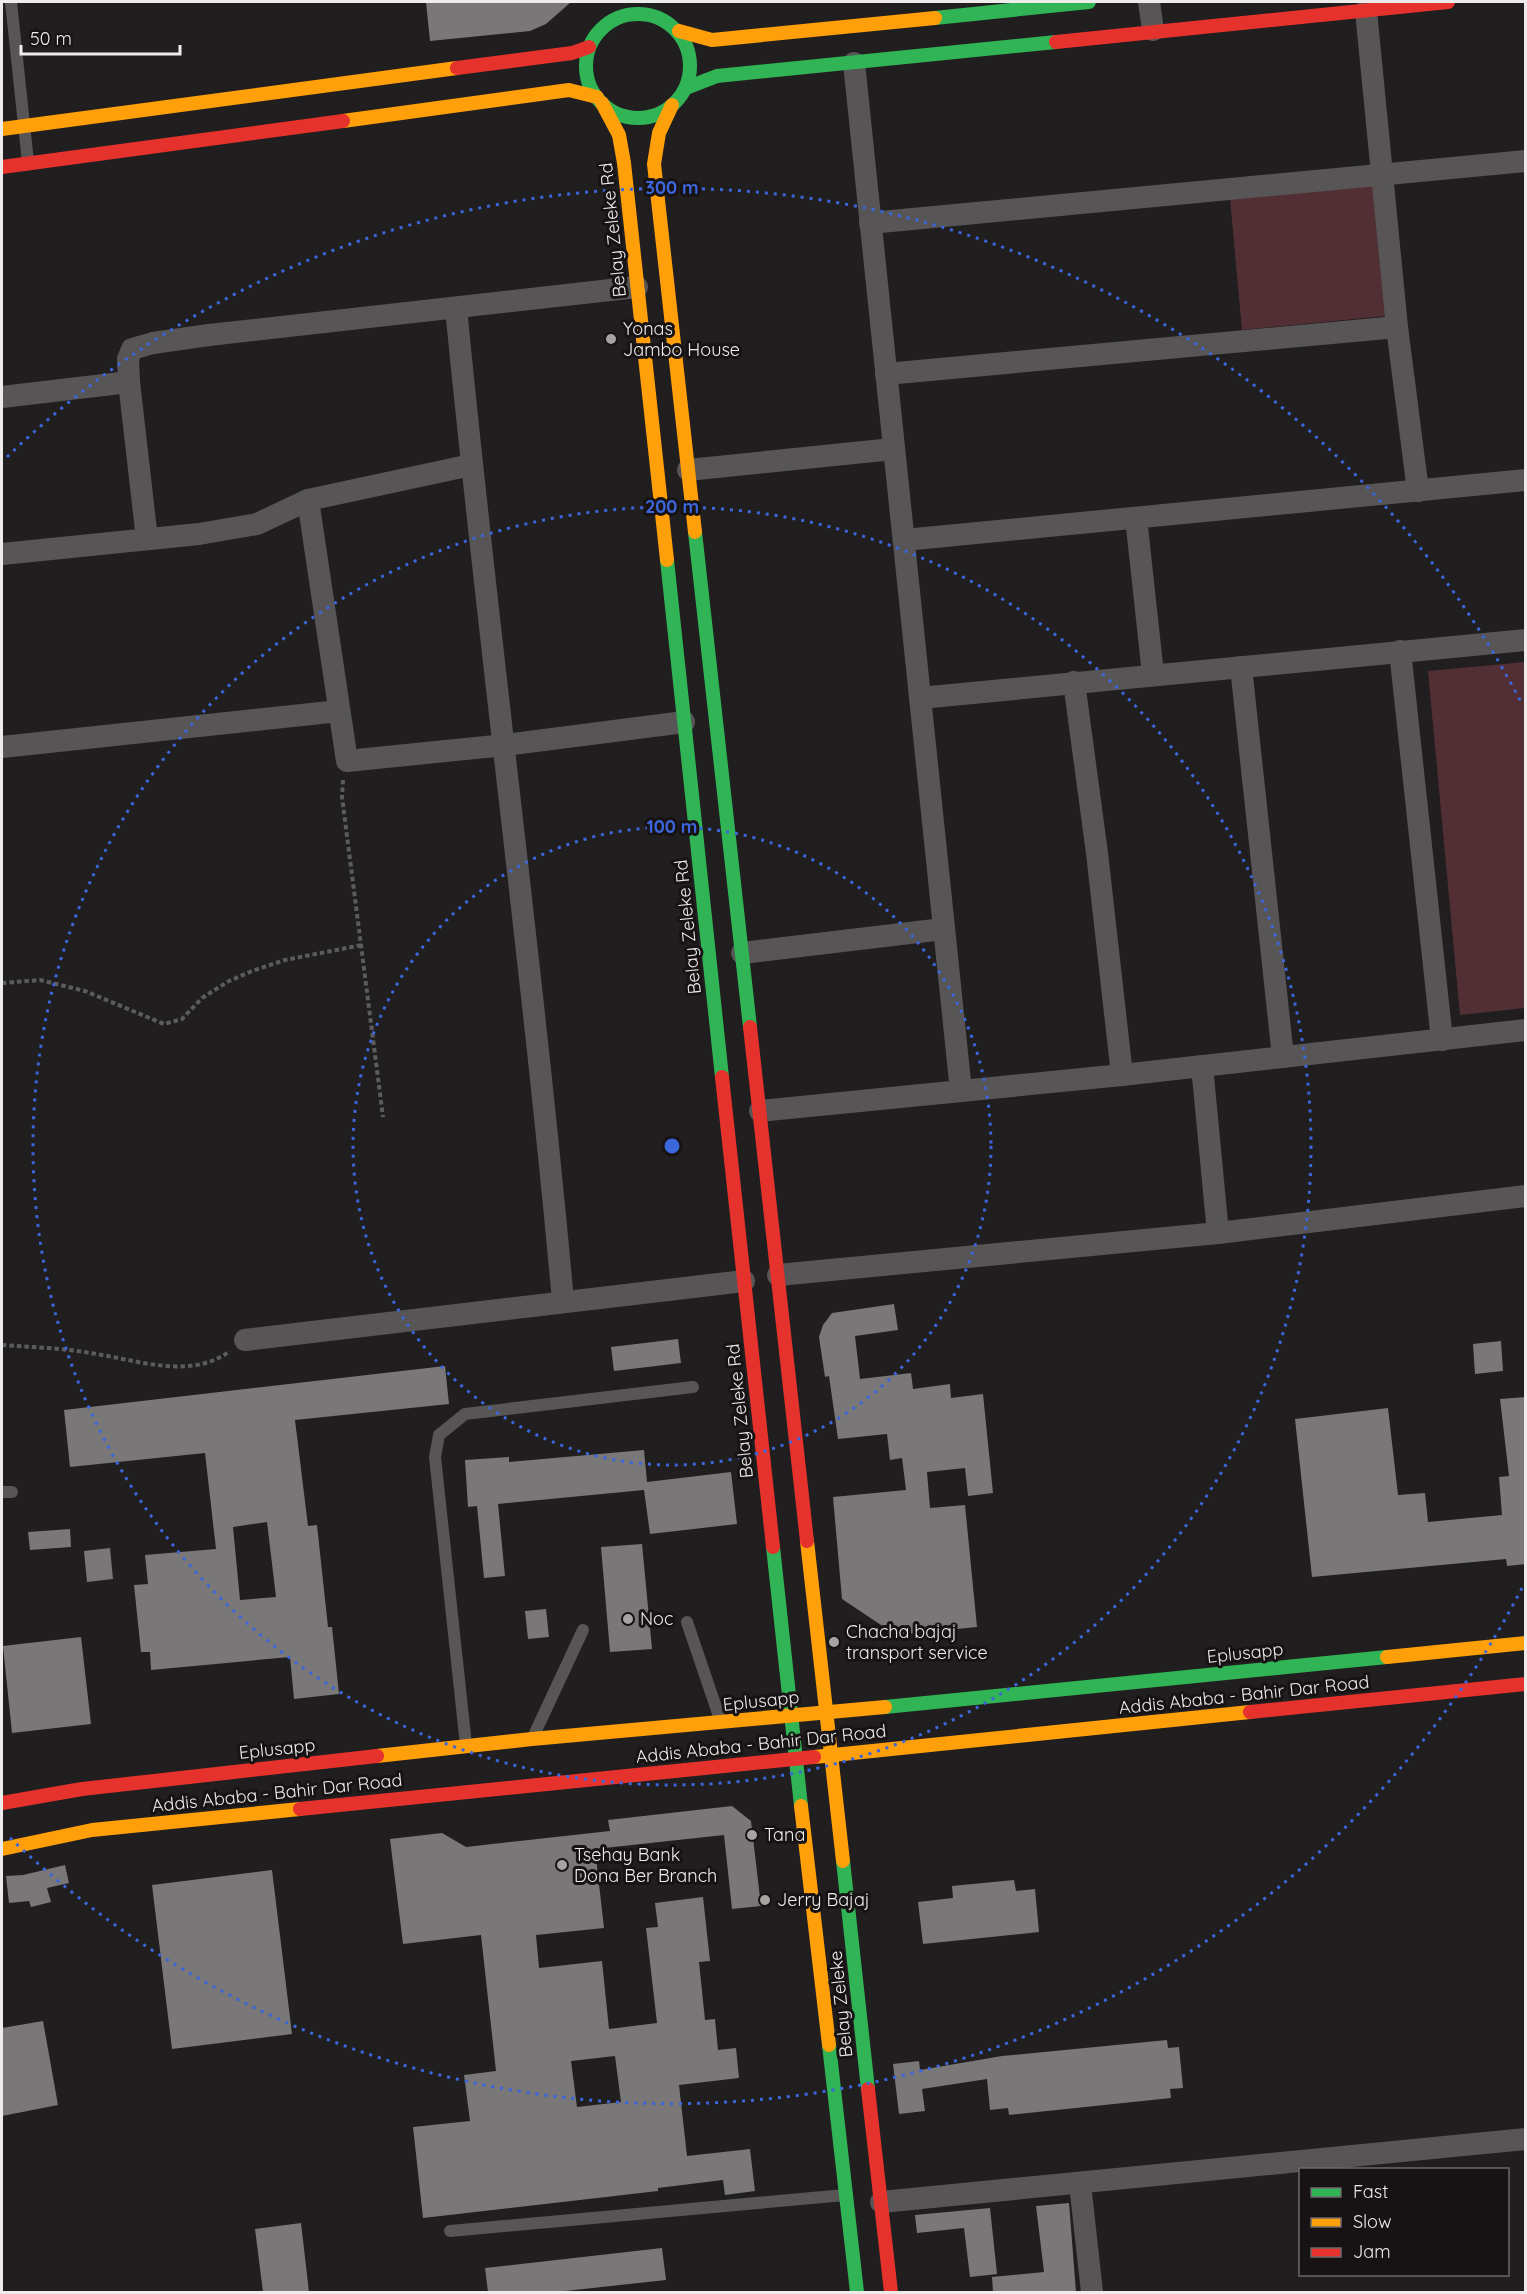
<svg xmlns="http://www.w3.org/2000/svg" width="1527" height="2294" viewBox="0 0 1527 2294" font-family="Quicksand,sans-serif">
<rect width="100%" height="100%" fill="#201e1e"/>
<!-- green -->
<g fill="#522f34">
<polygon points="1373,185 1386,316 1242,330 1230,199"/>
<polygon points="1525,662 1525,1008 1460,1015 1428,671"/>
</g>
<!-- building -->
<g fill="#797777" fill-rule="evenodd">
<polygon points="426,2 571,2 546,24 530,31 430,41"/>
<polygon points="894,1304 898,1330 855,1336 860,1379 911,1373 913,1389 950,1384 951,1398 983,1394 993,1493 968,1496 965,1468 927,1472 930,1508 965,1505 977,1627 896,1635 842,1599 833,1497 906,1490 902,1458 890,1460 887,1434 838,1439 829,1376 825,1377 819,1337 823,1325 832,1313"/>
<polygon points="678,1339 681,1363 614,1371 611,1347"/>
<polygon points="1501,1341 1503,1371 1475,1374 1473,1344"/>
<path d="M445 1366 449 1404 295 1420 308 1526 317 1525 328 1627H332L339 1694 294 1699 290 1657 151 1670 150 1652H141L134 1585 148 1584 145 1555 216 1549 205 1453 70 1467 64 1410ZM267 1522 276 1597 240 1600 233 1527Z"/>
<polygon points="1526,1397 1526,1564 1507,1566 1506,1559 1312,1577 1295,1419 1388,1408 1398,1495 1425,1493 1428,1522 1502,1515 1499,1477 1509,1476 1500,1399"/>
<polygon points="644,1450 647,1482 731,1472 737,1524 650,1534 644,1490 498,1504 505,1576 484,1578 477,1506 468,1507 465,1460 509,1457 509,1462"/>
<polygon points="70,1529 71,1547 30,1550 28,1532"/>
<polygon points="642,1544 652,1649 610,1652 601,1547"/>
<polygon points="110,1548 113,1579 87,1582 84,1551"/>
<polygon points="546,1609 549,1637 528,1639 525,1611"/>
<polygon points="81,1637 91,1724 12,1733 3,1646"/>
<path d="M732 1806 751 1821 761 1906 732 1909 724 1835 595 1849 604 1928 536 1935 539 1968 602 1961 609 2029 657 2023 646 1928 658 1927 655 1903 703 1897 710 1961 699 1962 705 2020 715 2019 718 2050 736 2048 739 2078 679 2085 687 2156 750 2149 755 2191 725 2195 723 2180 658 2188V2191L423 2218 413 2127 470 2121 464 2075 496 2071 481 1935 403 1944 390 1839 442 1833 466 1847 610 1831 608 1820ZM615 2056 621 2102 577 2107 571 2061Z"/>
<polygon points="65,1865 69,1883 47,1888 51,1902 31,1907 29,1901 9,1903 6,1876 23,1875"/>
<polygon points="272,1870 292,2034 172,2049 152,1885"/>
<polygon points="1014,1880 1016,1891 1035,1889 1039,1932 923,1944 918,1902 953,1898 952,1886"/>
<polygon points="43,2021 58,2105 2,2116 2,2028"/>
<polygon points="1167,2040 1168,2048 1179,2047 1183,2088 1170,2089 1171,2098 1009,2115 1008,2108 990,2110 987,2079 922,2089 925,2111 899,2114 893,2064 919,2061 920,2070 1002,2056"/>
<polygon points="1069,2203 1076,2292 993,2292 992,2277 1044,2272 1036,2206"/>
<polygon points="990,2208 997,2274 970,2277 964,2228 917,2233 915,2215"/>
<polygon points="301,2223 309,2292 263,2292 255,2229"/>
<polygon points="662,2248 666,2280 556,2292 488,2292 485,2268"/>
</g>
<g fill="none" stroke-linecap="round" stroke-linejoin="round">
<!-- path -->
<g stroke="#5d5c5c" stroke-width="4" stroke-dasharray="4.5 3" stroke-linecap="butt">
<polyline points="343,780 342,797 383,1117"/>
<polyline points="2,983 40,980 85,991 164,1024 182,1019 202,998 229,981 252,971 285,960 362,945"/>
<path d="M2 1345C31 1347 61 1348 90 1353 134 1359 190 1381 230 1351"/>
</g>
<!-- lane -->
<g stroke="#575555" stroke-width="12">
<polyline points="11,2 28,162"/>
<polyline points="2,1492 12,1492"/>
<polyline points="687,1622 721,1722"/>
<polyline points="534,1735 583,1630"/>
<polyline points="466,1745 435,1457 439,1435 465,1414 693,1387"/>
<polyline points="450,2231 845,2195"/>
</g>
<!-- street -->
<g stroke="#575555" stroke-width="22">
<polyline points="1149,2 1153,30"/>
<polyline points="1366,11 1397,327 1418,491"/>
<polyline points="854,63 961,1091"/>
<polyline points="870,223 1526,161"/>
<path d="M456 308C488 639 533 969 563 1301"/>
<polyline points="886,374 1397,327"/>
<polyline points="2,397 129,382"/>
<polyline points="688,470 893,449"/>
<polyline points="308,500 347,761 505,745 684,722"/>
<polyline points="1136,518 1153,674"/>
<polyline points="147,539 129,382 128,359 132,349 153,343 209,335 637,287"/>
<polyline points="904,540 1526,480"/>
<polyline points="2,554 199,534 257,524 308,500 471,465"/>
<polyline points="1400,651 1442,1040"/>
<polyline points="1241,667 1283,1057"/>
<polyline points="1074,682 1097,853 1122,1075"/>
<polyline points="920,698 1526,640"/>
<polyline points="2,747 339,711"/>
<polyline points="742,953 943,929"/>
<polyline points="1202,1066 1218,1233"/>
<polyline points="760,1111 1122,1075 1526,1030"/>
<polyline points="778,1275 1218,1233 1526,1196"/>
<polyline points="245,1340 744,1281"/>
<polyline points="1080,2184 1092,2292"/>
<polyline points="881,2202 1526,2139"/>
</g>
<!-- fast -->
<g stroke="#30b455" stroke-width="14">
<circle cx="638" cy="66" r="52"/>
<polyline points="935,18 1089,2"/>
<polyline points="686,88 717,76 1056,42"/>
<polyline points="695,532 750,1027"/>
<polyline points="667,560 722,1077"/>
<polyline points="773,1547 801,1806"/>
<polyline points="885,1707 1387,1657"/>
<polyline points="843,1861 868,2089"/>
<polyline points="829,2045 857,2292"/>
</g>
<!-- slow -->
<g stroke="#ff9f0a" stroke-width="14">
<polyline points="679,31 712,40 935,18"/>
<polyline points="602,103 619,135 624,163 667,560"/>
<polyline points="672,105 659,133 654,164 695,532"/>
<polyline points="343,121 569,90 597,97"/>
<polyline points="2,129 457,68"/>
<polyline points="807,1541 843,1861"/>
<polyline points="1387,1657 1526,1643"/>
<polyline points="377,1756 532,1739 885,1707"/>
<polyline points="814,1757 1250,1712"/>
<polyline points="801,1806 829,2045"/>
<polyline points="2,1849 92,1830 300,1809"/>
</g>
<!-- jam -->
<g stroke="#e5322d" stroke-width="14">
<polyline points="1056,42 1448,2"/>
<polyline points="457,68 572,53 589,47"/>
<polyline points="2,167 343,121"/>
<polyline points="750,1027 807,1541"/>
<polyline points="722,1077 773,1547"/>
<polyline points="1250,1712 1526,1684"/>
<polyline points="2,1803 82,1789 377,1756"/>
<polyline points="300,1809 814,1757"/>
<polyline points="868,2089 891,2292"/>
</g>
</g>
<!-- distance rings -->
<g fill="none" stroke="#3c66db" stroke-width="3" stroke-dasharray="3 6">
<circle cx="672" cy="1146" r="319"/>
<circle cx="672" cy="1146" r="639"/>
<path d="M1522 1588A958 958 0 0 1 7 1835M7 457A958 958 0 0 1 1522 704"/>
</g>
<!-- markers -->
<g fill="#a6a3a3" stroke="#171314" stroke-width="2">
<circle cx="611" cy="339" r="6"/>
<circle cx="628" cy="1619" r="6"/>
<circle cx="834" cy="1642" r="6"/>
<circle cx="752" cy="1835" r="6"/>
<circle cx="562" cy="1865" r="6"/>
<circle cx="765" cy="1900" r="6"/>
</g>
<g text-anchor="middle" stroke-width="6" stroke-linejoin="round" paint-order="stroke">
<!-- street labels -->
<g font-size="18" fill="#eeebeb" stroke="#171314">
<text transform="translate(613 230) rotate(-96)" y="6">Belay Zeleke Rd</text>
<text transform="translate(688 927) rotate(-96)" y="6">Belay Zeleke Rd</text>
<text transform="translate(740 1411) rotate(-96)" y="6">Belay Zeleke Rd</text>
<text transform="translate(1245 1653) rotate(-6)" y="6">Eplusapp</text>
<text transform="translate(1244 1695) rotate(-6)" y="6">Addis Ababa - Bahir Dar Road</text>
<text transform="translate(761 1701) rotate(-6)" y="6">Eplusapp</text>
<text transform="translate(761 1744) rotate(-6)" y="6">Addis Ababa - Bahir Dar Road</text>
<text transform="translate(277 1749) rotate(-6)" y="6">Eplusapp</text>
<text transform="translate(277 1793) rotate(-6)" y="6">Addis Ababa - Bahir Dar Road</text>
<text transform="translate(841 2004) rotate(-96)" y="6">Belay Zeleke</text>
</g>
<!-- poi labels -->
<g font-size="18" fill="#eeebeb" stroke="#171314" text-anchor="start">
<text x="623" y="335">Yonas<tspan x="623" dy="21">Jambo House</tspan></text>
<text x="640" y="1625">Noc</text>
<text x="846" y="1638">Chacha bajaj<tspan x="846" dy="21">transport service</tspan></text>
<text x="764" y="1841">Tana</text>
<text x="574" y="1861">Tsehay Bank<tspan x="574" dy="21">Dona Ber Branch</tspan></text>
<text x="777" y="1906">Jerry Bajaj</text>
</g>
</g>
<circle cx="672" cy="1146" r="9" fill="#3c66db" stroke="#171314" stroke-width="3"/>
<g font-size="18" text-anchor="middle" font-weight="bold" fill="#3c66db" stroke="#171314" stroke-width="6" stroke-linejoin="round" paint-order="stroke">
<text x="672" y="194">300 m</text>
<text x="672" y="513">200 m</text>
<text x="672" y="833">100 m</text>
</g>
<!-- border -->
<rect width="1527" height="2294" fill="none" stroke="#eeebeb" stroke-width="6"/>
<!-- legend -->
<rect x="1299" y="2168" width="210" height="108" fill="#171314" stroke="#6d696a" stroke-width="1.5"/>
<rect x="1311" y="2188" width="30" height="9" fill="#30b455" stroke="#6d696a" stroke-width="1.5"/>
<text x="1353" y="2198" font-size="18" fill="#eeebeb">Fast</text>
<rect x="1311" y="2218" width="30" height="9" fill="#ff9f0a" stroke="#6d696a" stroke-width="1.5"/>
<text x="1353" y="2228" font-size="18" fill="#eeebeb">Slow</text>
<rect x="1311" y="2248" width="30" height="9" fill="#e5322d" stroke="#6d696a" stroke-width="1.5"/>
<text x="1353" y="2258" font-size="18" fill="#eeebeb">Jam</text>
<!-- scale -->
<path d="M21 45v9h159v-9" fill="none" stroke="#eeebeb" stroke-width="3"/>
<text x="30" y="45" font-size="18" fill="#eeebeb" stroke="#171314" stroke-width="4.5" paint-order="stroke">50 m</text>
</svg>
